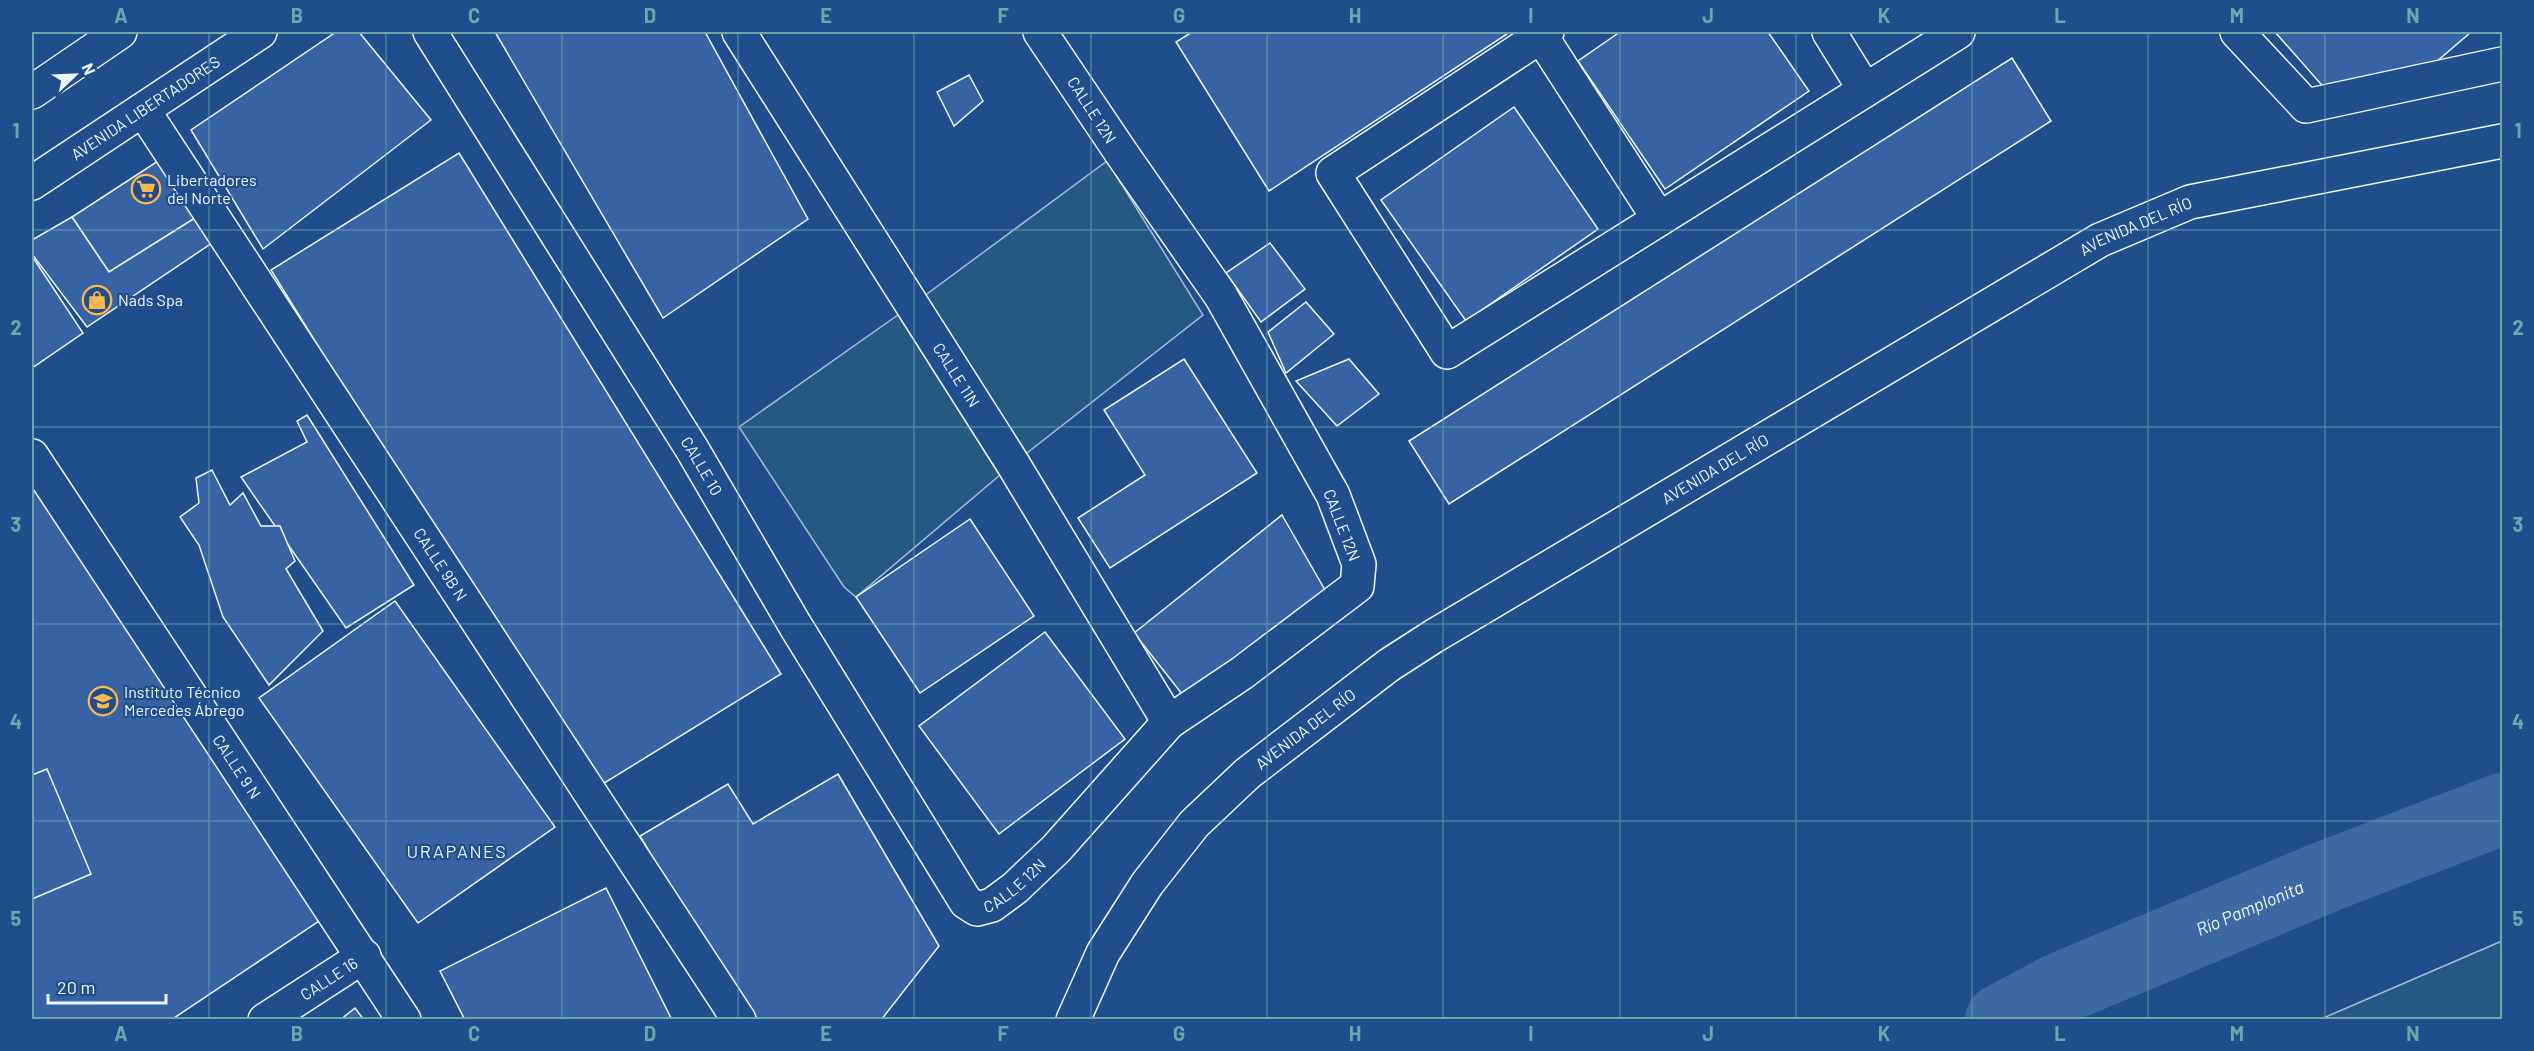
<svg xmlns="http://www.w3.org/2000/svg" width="2534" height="1051" viewBox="0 0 2534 1051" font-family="Barlow,sans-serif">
<rect width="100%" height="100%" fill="#1f4e8c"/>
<!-- green -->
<g fill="#245a82" stroke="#a8bbd7" stroke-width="1.5">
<polygon points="1107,161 1203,315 1013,464 856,597 844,587 739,427 912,305"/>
<polygon points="2502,941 2502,1019 2321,1019"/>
</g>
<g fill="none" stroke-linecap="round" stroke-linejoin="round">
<!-- river -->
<path stroke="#3b69a3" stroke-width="72" id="s1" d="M2001 1020 2059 989 2325 877 2502 809"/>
</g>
<!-- building -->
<g fill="#3563a3" stroke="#f2f6ff" stroke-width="1.5">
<polygon points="336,32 359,32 431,120 263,249 191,130"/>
<polygon points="495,32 705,32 808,219 663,318"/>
<polygon points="1192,32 1510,32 1269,191 1176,42"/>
<polygon points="1620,32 1768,32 1809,91 1665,189 1578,61"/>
<polygon points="2275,32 2471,32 2429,68 2327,91"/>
<polygon points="2012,58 2051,121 1449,504 1409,441"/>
<polygon points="969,75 983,101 954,126 937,92"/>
<polygon points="1514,107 1598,229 1466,321 1381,200"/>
<polygon points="459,153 781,674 593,790 271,270"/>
<polygon points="158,161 195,218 109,272 72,217"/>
<polygon points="72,217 109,272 195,218 212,243 87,327 32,254 32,240"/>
<polygon points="1270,243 1305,289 1261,322 1226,273"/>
<polygon points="32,256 83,333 32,368"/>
<polygon points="1306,302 1334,334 1286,373 1268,332"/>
<polygon points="1184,359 1257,473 1110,568 1078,518 1145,475 1104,410"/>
<polygon points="1349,359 1379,394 1337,426 1296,381"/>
<polygon points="307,415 414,585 346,628 241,477 307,442 297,421"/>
<polygon points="212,470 230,505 243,493 261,526 280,526 295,561 286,569 323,631 269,685 223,617 199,545 180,517 199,503 196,478"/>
<polygon points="32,482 319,921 171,1020 32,1020"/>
<polygon points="1282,515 1329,597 1186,699 1134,633"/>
<polygon points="970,519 1034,616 920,693 856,597"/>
<polygon points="395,601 555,827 418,923 259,698"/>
<polygon points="1045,632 1125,739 999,834 919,726"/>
<polygon points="47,769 91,874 32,899 32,775"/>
<polygon points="838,774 939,946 881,1020 748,1020 640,836 728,784 753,824"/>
<polygon points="606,888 672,1020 465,1020 440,971"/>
<polygon points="355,1008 364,1020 340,1020"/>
</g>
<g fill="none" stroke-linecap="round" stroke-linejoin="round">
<!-- minor casing -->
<g stroke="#f2f6ff" stroke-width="36">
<g id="minor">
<path id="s2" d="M430 32 692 449 795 625 966 902 977 909 992 905 1015 888 1056 849 1169 722 1242 673 1357 586 1359 564 1333 495 1221 296 1122 154 1040 32"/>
<path id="s3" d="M739 32 1013 464 1169 722"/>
<polyline points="1547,32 1333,173 1447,352 1958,32"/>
<polyline points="1829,32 1865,90"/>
<polyline points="2237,32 2306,106 2502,64"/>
<polyline points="1541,36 1659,219"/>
<path id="s4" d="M143 110 739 1020"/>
<path id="s5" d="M32 456 404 1020"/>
<path id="s6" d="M265 1020 364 956"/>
</g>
</g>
<!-- secondary casing -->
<g stroke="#f2f6ff" stroke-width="36">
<g id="secondary">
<path id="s7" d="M1073 1020 1103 953 1147 884 1194 824 1248 773 1389 665 1434 636 2100 240 2190 202 2502 141"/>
</g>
</g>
<!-- primary casing -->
<g stroke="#f2f6ff" stroke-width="36">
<g id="primary">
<polyline points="32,92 120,32"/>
<path id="s8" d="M32 183 260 32"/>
</g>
</g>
<!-- minor -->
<use href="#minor" stroke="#1f4e8c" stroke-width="33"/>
<!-- secondary -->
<use href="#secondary" stroke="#1f4e8c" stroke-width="33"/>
<!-- primary -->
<use href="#primary" stroke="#1f4e8c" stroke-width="33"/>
</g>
<!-- grid -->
<path fill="none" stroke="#6aa9a8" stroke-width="1.5" stroke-opacity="0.55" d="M209 32V1020M386 32V1020M562 32V1020M738 32V1020M914 32V1020M1091 32V1020M1267 32V1020M1443 32V1020M1620 32V1020M1796 32V1020M1972 32V1020M2148 32V1020M2325 32V1020M32 230H2502M32 427H2502M32 624H2502M32 821H2502"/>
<!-- icons -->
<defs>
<g id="supermarket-ring" transform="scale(1.5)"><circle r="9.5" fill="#1f4e8c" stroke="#ffb74d" stroke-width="1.5"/><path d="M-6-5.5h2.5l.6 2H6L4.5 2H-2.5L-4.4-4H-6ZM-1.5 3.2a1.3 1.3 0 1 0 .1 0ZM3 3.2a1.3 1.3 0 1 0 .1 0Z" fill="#ffb74d"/></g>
<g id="shop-ring" transform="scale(1.5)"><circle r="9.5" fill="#1f4e8c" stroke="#ffb74d" stroke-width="1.5"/><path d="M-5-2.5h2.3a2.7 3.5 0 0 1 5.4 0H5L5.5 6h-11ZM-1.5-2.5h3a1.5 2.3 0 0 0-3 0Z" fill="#ffb74d"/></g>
<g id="school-ring" transform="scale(1.5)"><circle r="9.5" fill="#1f4e8c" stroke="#ffb74d" stroke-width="1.5"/><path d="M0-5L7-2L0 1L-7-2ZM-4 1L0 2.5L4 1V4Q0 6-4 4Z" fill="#ffb74d"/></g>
</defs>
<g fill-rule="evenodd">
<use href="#supermarket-ring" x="146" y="189"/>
<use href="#shop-ring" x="97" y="300"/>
<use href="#school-ring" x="103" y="701"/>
</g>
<g text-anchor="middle" stroke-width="4.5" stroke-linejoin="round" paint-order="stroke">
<!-- street labels -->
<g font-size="16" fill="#f2f6ff" stroke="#1f4e8c">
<text dy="6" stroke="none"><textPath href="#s8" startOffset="136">AVENIDA LIBERTADORES</textPath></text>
<text transform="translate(1092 110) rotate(57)" y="6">CALLE 12N</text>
<text dy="6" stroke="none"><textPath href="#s7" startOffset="1350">AVENIDA DEL RÍO</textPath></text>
<text dy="6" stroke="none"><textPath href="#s3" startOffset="406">CALLE 11N</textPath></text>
<text dy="6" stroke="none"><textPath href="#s2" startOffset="512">CALLE 10</textPath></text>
<text dy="6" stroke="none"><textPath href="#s7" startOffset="864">AVENIDA DEL RÍO</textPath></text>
<text transform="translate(1342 525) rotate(69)" y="6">CALLE 12N</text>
<text dy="6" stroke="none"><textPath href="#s4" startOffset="543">CALLE 9B N</textPath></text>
<text dy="6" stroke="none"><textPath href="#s7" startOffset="378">AVENIDA DEL RÍO</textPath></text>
<text dy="6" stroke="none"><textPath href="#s5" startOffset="372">CALLE 9 N</textPath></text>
<text dy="6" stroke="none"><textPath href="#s2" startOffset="1080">CALLE 12N</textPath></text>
<text dy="6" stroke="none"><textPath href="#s6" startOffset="76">CALLE 16</textPath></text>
</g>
<!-- poi labels -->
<g font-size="16" fill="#f2f6ff" stroke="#1f4e8c" text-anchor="start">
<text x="167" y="186">Libertadores<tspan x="167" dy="18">del Norte</tspan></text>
<text x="118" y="306">Nads Spa</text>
<text x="124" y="698">Instituto Técnico<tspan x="124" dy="18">Mercedes Ábrego</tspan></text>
</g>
<!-- neighbourhood labels -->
<g font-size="18" letter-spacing="1.5" fill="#f2f6ff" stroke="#1f4e8c">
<text x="457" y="858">URAPANES</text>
</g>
<!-- water labels -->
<g font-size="18" font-style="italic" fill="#f2f6ff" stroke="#1f4e8c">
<text dy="6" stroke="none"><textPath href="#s1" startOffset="273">Río Pamplonita</textPath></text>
</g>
</g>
<!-- border -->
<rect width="2534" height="1051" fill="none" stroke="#1f4e8c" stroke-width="66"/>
<!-- north arrow -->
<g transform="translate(75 75) rotate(67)" stroke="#1f4e8c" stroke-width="4.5" paint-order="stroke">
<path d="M0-4.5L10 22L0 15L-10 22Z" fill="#f2f6ff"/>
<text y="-9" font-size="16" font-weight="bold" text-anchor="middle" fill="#f2f6ff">N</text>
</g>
<!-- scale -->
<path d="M48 994v9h118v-9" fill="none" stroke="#f2f6ff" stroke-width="3"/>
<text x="57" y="994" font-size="18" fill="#f2f6ff" stroke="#1f4e8c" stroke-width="4.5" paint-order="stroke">20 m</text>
<rect x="33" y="33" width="2468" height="985" fill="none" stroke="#6aa9a8" stroke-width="2"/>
<g font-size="20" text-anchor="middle" font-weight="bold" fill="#6aa9a8">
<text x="121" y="23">A</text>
<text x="297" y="23">B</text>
<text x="474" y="23">C</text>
<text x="650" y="23">D</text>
<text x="826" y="23">E</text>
<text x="1003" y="23">F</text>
<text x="1179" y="23">G</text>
<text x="1355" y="23">H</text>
<text x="1531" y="23">I</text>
<text x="1708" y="23">J</text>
<text x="1884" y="23">K</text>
<text x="2060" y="23">L</text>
<text x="2237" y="23">M</text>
<text x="2413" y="23">N</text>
<text x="16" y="138">1</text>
<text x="2518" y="138">1</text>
<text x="16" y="335">2</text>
<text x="2518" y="335">2</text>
<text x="16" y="532">3</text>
<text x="2518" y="532">3</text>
<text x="16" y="729">4</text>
<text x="2518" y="729">4</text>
<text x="16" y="926">5</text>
<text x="2518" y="926">5</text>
<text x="121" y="1041">A</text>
<text x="297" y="1041">B</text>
<text x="474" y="1041">C</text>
<text x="650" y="1041">D</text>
<text x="826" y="1041">E</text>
<text x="1003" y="1041">F</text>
<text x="1179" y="1041">G</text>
<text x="1355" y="1041">H</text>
<text x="1531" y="1041">I</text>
<text x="1708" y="1041">J</text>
<text x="1884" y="1041">K</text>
<text x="2060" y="1041">L</text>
<text x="2237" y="1041">M</text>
<text x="2413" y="1041">N</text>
</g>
</svg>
